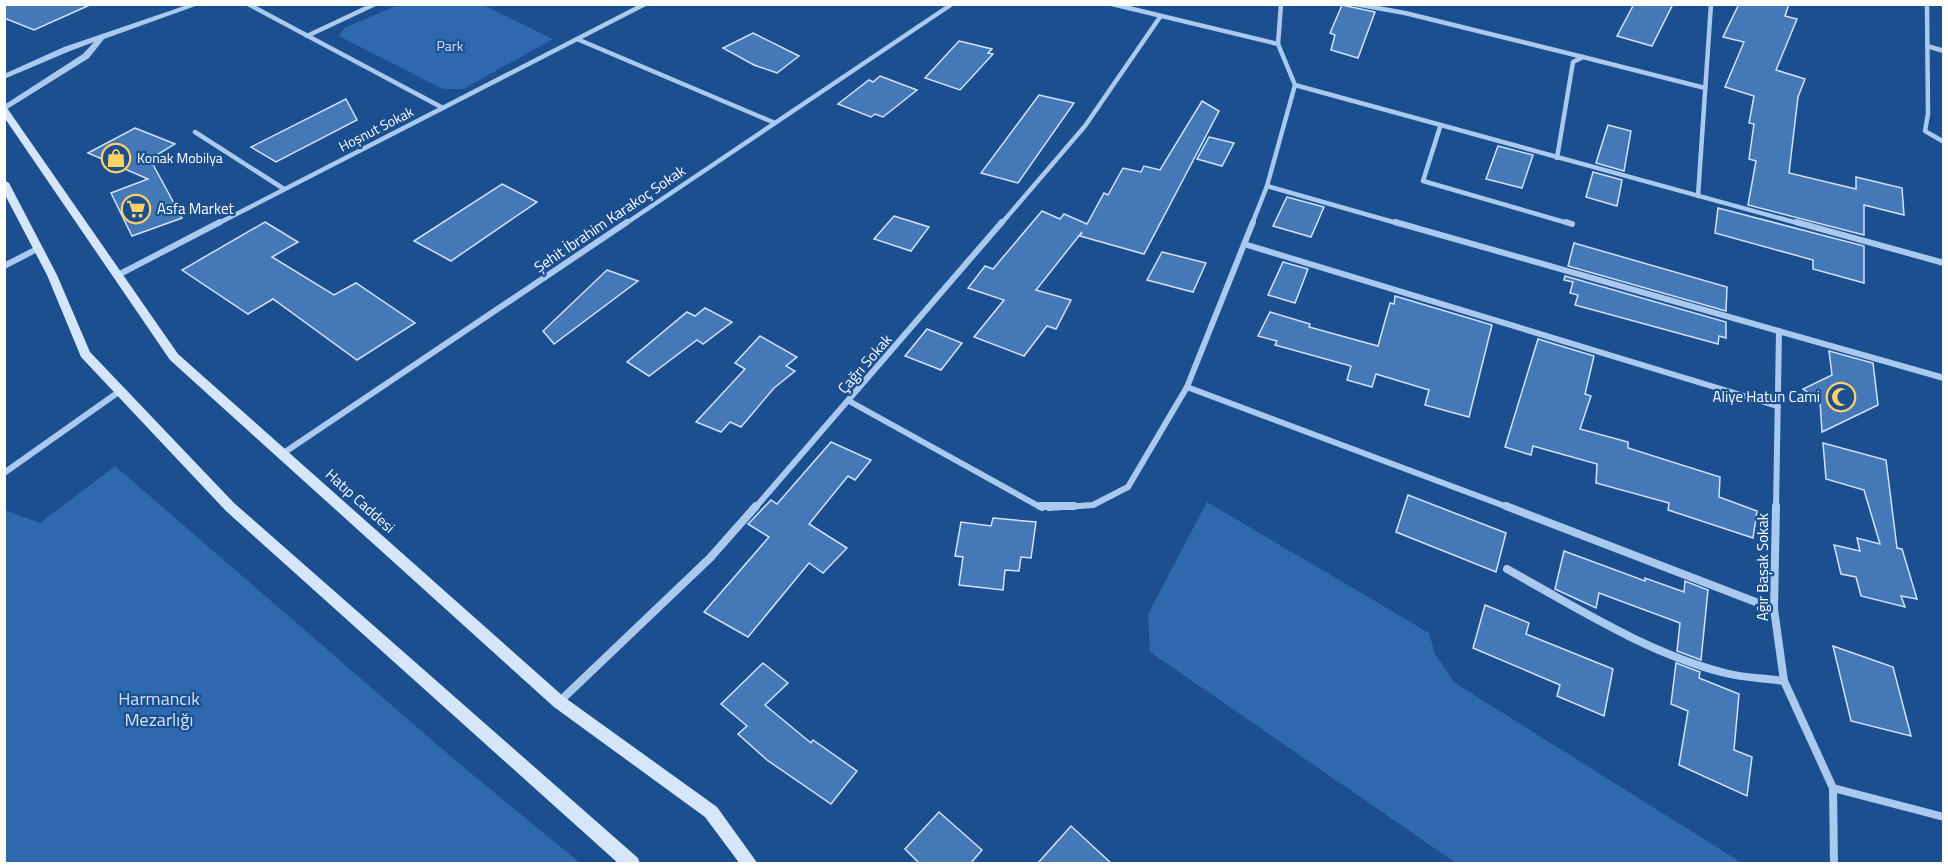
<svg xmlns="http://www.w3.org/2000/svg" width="1948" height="868" viewBox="0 0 1948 868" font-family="'Titillium Web',sans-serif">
<rect width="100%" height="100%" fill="#1b4f8f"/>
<!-- green -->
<g fill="#2e69ad">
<polygon points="481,4 553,39 463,89 443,89 339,36 344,28 398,5"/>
<polygon points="115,466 456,761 580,863 5,863 5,510 40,523"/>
<polygon points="1207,502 1429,633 1435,654 1455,683 1742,863 1456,863 1150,652 1148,614"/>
</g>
<!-- building -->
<g fill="#4478b7" stroke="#cfe3fa" stroke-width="1.5">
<polygon points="4,4 92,4 34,30 4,18"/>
<polygon points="1634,4 1673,4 1652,46 1617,36"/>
<polygon points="1739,4 1789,4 1785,16 1797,19 1776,70 1805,79 1798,97 1789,173 1856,189 1856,177 1902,188 1904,215 1864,205 1864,235 1748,205 1756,161 1749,159 1754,124 1749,123 1754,96 1725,87 1744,42 1723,37"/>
<polygon points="1342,5 1375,12 1358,58 1331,50 1335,35 1330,33"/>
<polygon points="753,33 799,56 777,73 754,65 723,48"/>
<polygon points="959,41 992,49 988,53 993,54 960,90 925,78"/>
<polygon points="880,76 917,90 883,117 875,114 871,117 838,104 869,80 873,82"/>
<polygon points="1039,95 1074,103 1018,183 981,173"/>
<polygon points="346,99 357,120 276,162 251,147"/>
<polygon points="1202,101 1219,111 1144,254 1080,236 1082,232 1036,290 1071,300 1056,329 1047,326 1024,356 974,337 1004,300 968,288 985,266 993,269 1042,211 1060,219 1064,214 1087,224 1104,193 1108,195 1123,168 1141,172 1144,166 1160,170"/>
<polygon points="1608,125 1631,131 1624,171 1596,163"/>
<polygon points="135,128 175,144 150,159 182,218 132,236 111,193 148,179 88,153"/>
<polygon points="1209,137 1234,143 1222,166 1197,159"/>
<polygon points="1498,146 1533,155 1522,188 1486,179"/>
<polygon points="1593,172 1622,180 1617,206 1586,197"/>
<polygon points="502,184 537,202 451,261 414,241"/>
<polygon points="1287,197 1324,207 1311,237 1273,226"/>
<polygon points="1718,208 1864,246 1864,283 1813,269 1813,260 1715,233"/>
<polygon points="894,216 929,227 911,251 874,239"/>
<polygon points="265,222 298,242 272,257 334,295 356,283 415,323 357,360 273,299 248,314 182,270"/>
<polygon points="1574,243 1727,287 1726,311 1568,266"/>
<polygon points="1162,252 1206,263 1193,292 1147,280"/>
<polygon points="1283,262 1308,269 1295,303 1268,295"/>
<polygon points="607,270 638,281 554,344 543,331"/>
<polygon points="1565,276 1726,322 1726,338 1719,336 1718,344 1575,305 1578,295 1570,293 1573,282 1564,280"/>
<polygon points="1395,296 1492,325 1469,417 1425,405 1429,390 1376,374 1372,387 1347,380 1351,366 1275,345 1277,341 1258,336 1270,312 1310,324 1309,327 1378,346 1390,303 1394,304"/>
<polygon points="705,308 732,322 703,344 697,340 649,376 627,362 687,312 695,316"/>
<polygon points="927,329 962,343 941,370 905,356"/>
<polygon points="760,336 797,357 786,366 795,371 774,388 741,427 730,422 721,432 696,422 745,369 735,363"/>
<polygon points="1538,339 1594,356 1585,394 1591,396 1580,429 1628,442 1628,448 1720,477 1719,497 1757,511 1753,538 1668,510 1669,503 1596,483 1597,464 1533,446 1531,455 1505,447"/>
<polygon points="1829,351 1873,363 1878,405 1822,432 1820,401 1803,389 1832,375"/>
<polygon points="831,442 871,460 855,480 848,476 809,524 847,548 823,573 809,563 748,637 704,612 769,537 748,524 771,500 777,504"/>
<polygon points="1823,443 1886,460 1897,548 1902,549 1917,599 1901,596 1905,607 1861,596 1856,577 1841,574 1834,545 1860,551 1857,538 1880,544 1864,490 1826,479"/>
<polygon points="1408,495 1506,533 1496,572 1396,532"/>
<polygon points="993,518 1036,522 1031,558 1021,557 1019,571 1005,570 1003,590 959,585 963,557 955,556 961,522 991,526"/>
<polygon points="1564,551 1645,581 1645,578 1684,592 1685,581 1708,590 1701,660 1677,651 1680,623 1599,593 1596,608 1555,589"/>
<polygon points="1485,605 1529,623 1526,634 1613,669 1604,716 1557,696 1560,685 1473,648"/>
<polygon points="1833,646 1893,667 1911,736 1851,721"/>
<polygon points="763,663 788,683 765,705 811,743 813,740 857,771 831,804 767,760 738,734 747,726 721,704"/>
<polygon points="1676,663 1700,672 1699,678 1739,694 1734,750 1752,757 1747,796 1679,765 1688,711 1671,704"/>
<polygon points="939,812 982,850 970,864 920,864 905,849"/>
<polygon points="1071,826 1112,864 1037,864"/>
</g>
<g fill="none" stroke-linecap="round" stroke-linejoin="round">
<!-- minor-far2 -->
<g stroke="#a9c9ee" stroke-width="4.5">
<polyline points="248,4 443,108"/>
<polyline points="1112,4 1278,44"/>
<polyline points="1281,4 1278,44 1295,85 1801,224"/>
<polyline points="1355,4 1405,13 1583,57"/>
<polyline points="1927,4 1928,114 1925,131 1944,142"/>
<polyline points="307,36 375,4"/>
<polyline points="577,39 775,123"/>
<polyline points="1927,46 1944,51"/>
<polyline points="1440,127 1423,181 1571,224"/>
<polyline points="195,132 284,189"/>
<polyline points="1557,158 1573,62 1583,57 1705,88"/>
<polyline points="1267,186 1400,224"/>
<polyline points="1698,196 1711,4"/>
<polyline points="217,224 645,4"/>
<polyline points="625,224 952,4"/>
<polyline points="1001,224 1085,126 1160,17"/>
<polyline points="1252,224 1267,186 1295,85"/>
</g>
<!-- minor-far1 -->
<g stroke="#a9c9ee" stroke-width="6">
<polyline points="1395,222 1944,378"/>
<polyline points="1566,222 1572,224"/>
<polyline points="1796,222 1944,263"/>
<polyline points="1244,244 1777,406"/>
<polyline points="4,266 37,249"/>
<polyline points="118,275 220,222"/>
<polyline points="1187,387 1510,508"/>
<polyline points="849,401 1042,508"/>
<polyline points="282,454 627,222"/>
<polyline points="4,473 120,391"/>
<polyline points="755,508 1002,222"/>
<polyline points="1049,508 1093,505 1128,487 1187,387 1253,222"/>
<polyline points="1776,508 1779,331"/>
</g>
<!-- minor -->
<g stroke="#a9c9ee" stroke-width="8">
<polyline points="1040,506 1074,506"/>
<polyline points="1506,506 1774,609"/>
<polyline points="1776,506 1774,609 1784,681 1833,788 1834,864"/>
<path d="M1507 569C1577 608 1647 653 1725 673 1744 678 1764 678 1784 681"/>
<polyline points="559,702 710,558 756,506"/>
<polyline points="1833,788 1944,817"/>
</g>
<!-- tertiary -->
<polygon fill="#a9c9ee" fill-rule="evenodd" points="190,4 201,4 104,39 89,58 4,111 4,105 83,54 94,42 70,51 4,79 4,74 64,47"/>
<!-- secondary -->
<g fill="#d6e6fa" fill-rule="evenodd">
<polygon points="4,107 7,108 178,354 564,697 717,807 758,864 740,864 705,817 554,707 170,360 4,117"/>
<polygon points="4,180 9,183 57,275 90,352 234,503 638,858 640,864 619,864 226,511 81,357 47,275 4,193"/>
</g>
</g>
<!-- icons -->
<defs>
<g id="shop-ring" transform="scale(1.5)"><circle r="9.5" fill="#1b4f8f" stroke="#ffd166" stroke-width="1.5"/><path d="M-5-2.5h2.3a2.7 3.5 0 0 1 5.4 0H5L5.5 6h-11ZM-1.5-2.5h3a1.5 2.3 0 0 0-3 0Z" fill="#ffd166"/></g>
<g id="supermarket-ring" transform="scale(1.5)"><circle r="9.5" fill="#1b4f8f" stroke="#ffd166" stroke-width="1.5"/><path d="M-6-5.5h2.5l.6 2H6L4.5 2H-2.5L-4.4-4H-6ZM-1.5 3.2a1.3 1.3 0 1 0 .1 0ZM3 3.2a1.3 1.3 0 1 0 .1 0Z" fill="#ffd166"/></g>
<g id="mosque-ring" transform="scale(1.5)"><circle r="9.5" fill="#1b4f8f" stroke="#ffd166" stroke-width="1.5"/><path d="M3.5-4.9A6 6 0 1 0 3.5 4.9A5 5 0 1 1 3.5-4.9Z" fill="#ffd166"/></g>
</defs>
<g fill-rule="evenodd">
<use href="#shop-ring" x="116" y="158"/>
<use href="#supermarket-ring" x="136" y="209"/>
<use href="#mosque-ring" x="1841" y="397"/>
</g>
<g text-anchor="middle" stroke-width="4.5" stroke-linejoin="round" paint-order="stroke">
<!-- far-park labels -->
<g font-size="14" fill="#cfe3fa" stroke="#1b4f8f">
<text x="450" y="51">Park</text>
</g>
<!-- far-street labels -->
<g font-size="14" fill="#fff" stroke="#1b4f8f">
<text transform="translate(376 129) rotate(-27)" y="5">Hoşnut Sokak</text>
</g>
<!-- far-poi labels -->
<g font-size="14" fill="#fff" stroke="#1b4f8f" text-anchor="start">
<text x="137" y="163">Konak Mobilya</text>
</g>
<!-- poi labels -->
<g font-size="15" fill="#fff" stroke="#1b4f8f" text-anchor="start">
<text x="157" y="214">Asfa Market</text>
<text x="1820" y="402" text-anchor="end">Aliye Hatun Cami</text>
</g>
<!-- street labels -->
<g font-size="15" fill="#fff" stroke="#1b4f8f">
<text transform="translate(610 219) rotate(-34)" y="5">Şehit İbrahim Karakoç Sokak</text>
<text transform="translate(865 364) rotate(-49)" y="5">Çağrı Sokak</text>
<text transform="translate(360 501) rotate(42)" y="5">Hatıp Caddesi</text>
<text transform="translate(1763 567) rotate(-90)" y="5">Ağır Başak Sokak</text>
</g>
<!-- near-park labels -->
<g font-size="18" fill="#cfe3fa" stroke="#1b4f8f">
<text x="159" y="705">Harmancık<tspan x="159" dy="21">Mezarlığı</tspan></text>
</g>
</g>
<!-- border -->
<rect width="1948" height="868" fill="none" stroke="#ffffff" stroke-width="12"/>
</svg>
